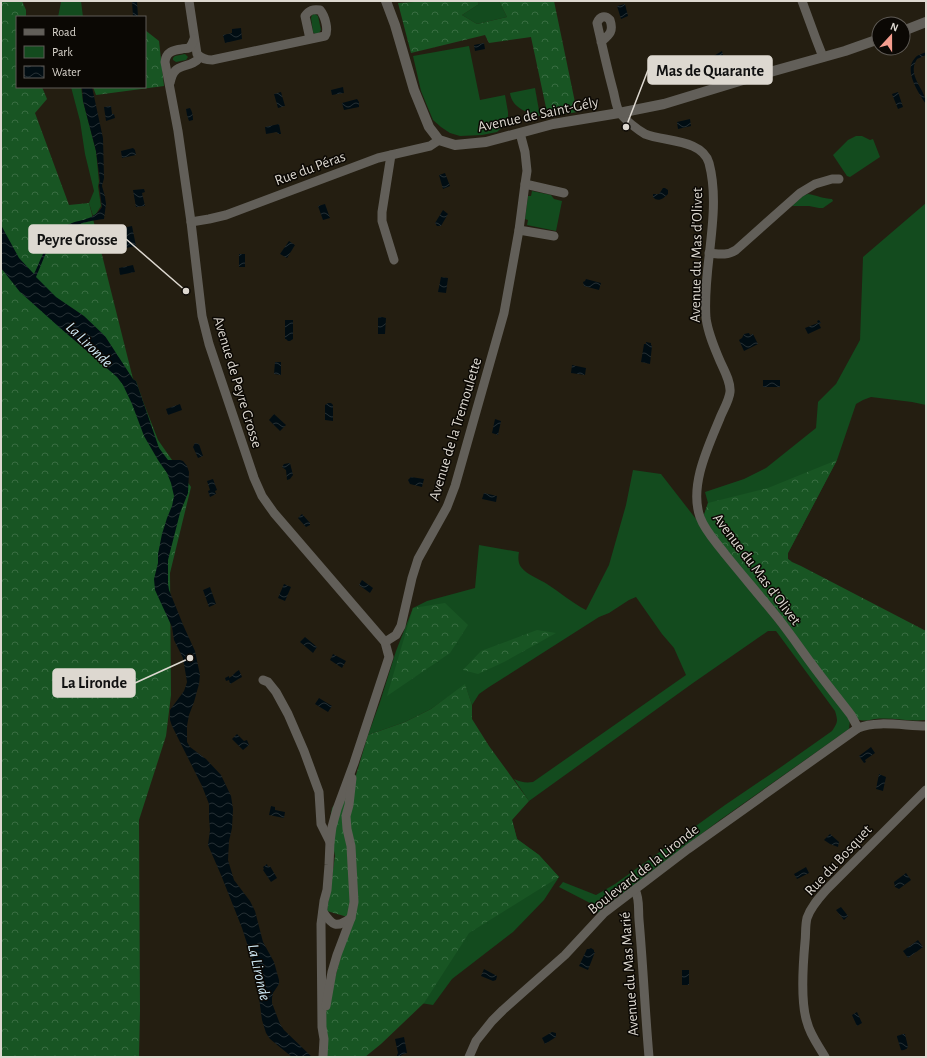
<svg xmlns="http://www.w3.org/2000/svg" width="927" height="1058" viewBox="0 0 927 1058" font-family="'Alegreya Sans',sans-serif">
<defs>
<pattern id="forest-crowns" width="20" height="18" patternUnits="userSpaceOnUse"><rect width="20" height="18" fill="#185523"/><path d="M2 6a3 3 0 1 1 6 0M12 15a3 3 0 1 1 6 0" fill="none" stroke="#396d42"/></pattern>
<pattern id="water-waves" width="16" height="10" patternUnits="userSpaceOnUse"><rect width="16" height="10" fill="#010d13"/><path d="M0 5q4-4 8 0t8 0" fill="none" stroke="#263034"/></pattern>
</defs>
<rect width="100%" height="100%" fill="#241e11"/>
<!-- green -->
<g fill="#134b1e">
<polygon points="59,1 81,1 83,17 58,17 61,2"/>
<polygon points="477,1 499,1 507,17 477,24 462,15 479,4"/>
<polygon points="315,14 318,16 321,30 319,33 315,34 313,32 311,18 312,15"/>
<polygon points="469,46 480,100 505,95 508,112 508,118 504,125 497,132 482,135 460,136 450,133 441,127 433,120 421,91 413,56"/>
<polygon points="185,54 188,57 186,60 176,62 173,60 173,58 175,56"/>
<polygon points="71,87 81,87 83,101 96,151 99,182 98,186 101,206 96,214 93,216 89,203 94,191 85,154 80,121"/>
<path d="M535 88 540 116C527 113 512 108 510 93Z"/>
<polygon points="856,136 862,136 870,140 873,139 880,157 850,177 847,176 833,155 848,140"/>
<polygon points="532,191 551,195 554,199 562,201 556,231 527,225 528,220 525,219 528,196 531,196"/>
<path d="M808 194C816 195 824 199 832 199L833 201 823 208H819L809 206H792L803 196Z"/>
<polygon points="926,203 926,405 912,402 871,397 863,400 856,404 837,460 788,553 788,559 792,562 704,515 708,503 705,492 744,479 766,468 816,428 818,402 836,384 860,340 863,257"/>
<path d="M633 470 661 474 762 604 850 720 849 729 720 820 597 913 590 903 559 887 563 882 596 895 615 884 725 805 781 767 832 731C838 722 838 721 835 711L776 631H768L693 683 529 801 514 779C521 782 525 783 533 782L686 675 674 648 662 634 636 597 629 600 609 613 599 617 489 687 479 694 472 705 465 685 431 709 405 722 368 735 380 702 396 651 413 608 427 601 475 588 479 545 519 552C518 557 518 563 521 567 526 574 539 579 547 584 560 592 572 603 586 610L609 565 626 505Z"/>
<polygon points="512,820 517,839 539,855 559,877 544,900 513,932 452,979 433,1005 389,998"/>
</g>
<!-- forest -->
<g fill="url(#forest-crowns)">
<polygon points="1,1 22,1 26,10 26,17 17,17 17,87 42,87 47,99 35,113 69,205 89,203 133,379 136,381 144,404 158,440 191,487 170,573 171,695 166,736 139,820 140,1011 139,1057 1,1057"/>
<polygon points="430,1 477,1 479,4 462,15 477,24 507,17 499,1 554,1 577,112 548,117 531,37 489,43 485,35 411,53 398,3"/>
<polygon points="145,30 159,41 164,86 96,95 93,87 145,87"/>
<path d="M837 460 788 553V559L792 562 801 566 926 631V720C909 722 892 717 875 719 869 720 863 722 857 719L708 527 704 515 708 503 768 488Z"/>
<polygon points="445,603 468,625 450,653 387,696 413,608"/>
<polygon points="537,630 556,633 504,662 478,674 463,670 481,651"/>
<polygon points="465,684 472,705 472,719 489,746 529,801 512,820 517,839 539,855 559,877 469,933 424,1003 381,1044 365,1057 323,1057 322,1027 351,918 327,911 335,856 329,825 332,808 356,775 368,735 405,722 431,709"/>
</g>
<!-- water -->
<g fill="url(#water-waves)">
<polygon points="132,1 137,1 138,17 133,17"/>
<polygon points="625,4 628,16 621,19 617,6"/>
<polygon points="241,28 242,39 225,43 223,35 232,33 232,29"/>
<polygon points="484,43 485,49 475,51 474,45"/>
<polygon points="722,51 723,55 722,56 727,67 720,71 712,57"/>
<path d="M926 52V55L917 59C906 76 926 89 926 104 919 94 903 70 915 58 917 55 922 54 926 52Z"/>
<path d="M82 87H92L103 138 104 178 102 186 105 197 106 204 104 219C81 222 58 228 47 251 43 259 40 268 36 277L56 297 84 316 105 336 133 379 136 381 159 448 168 460H180L183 461 187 466 189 472 188 493 180 513 168 560V584L169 590 184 627 195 651 200 675 199 684 194 702 189 715 187 726V742L190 747 206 759 221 775 231 796 233 809 232 828 229 841 228 860 234 880 250 901 255 911 263 942 274 962 279 980V984L273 993 272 998V1003L280 1024 284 1030 312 1057H292L270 1039 266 1033 262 1020 255 968 242 928 221 875 208 845 210 830 209 818V804L202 786 172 726 170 720V710L184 691 187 682 183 658 174 640 172 627 155 590 154 579 158 563V554L162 534 167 518 172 506 174 496 171 483 167 473 158 460 144 436 132 404 123 385 117 377 59 327 20 292 1 268V225L19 258 34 274C43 255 46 241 64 227 77 218 92 223 102 207L99 185 100 181 96 151 83 101Z"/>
<polygon points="343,87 344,93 332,95 331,90"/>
<polygon points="281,92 285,106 278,108 274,94"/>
<polygon points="898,92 903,107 898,109 892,94"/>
<polygon points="357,99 359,102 359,107 344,110 342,103"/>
<polygon points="111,106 112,114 114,114 115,118 106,121 104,107"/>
<path d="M190 108C192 111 193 115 193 120L189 121 187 115 186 109Z"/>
<polygon points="690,119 691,126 678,129 677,122"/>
<polygon points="279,124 281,134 278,134 277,132 266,134 265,127"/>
<polygon points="133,148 135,150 136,155 122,158 121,151"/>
<polygon points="445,173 450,186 443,189 439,175"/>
<path d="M663 188H665L668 190V194C664 198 658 203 653 197V194H659Z"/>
<polygon points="144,189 145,192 142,193 145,206 136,207 133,190"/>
<polygon points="325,204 330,218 323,220 318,206"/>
<polygon points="443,210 448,214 441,226 437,226 435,223"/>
<polygon points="132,226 136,246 126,248 122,228"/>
<polygon points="289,241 295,245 287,258 280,254"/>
<rect x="239" y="254" width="6" height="13"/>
<polygon points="133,265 135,272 120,275 119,268"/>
<polygon points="441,277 448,278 446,293 438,292"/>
<polygon points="586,279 601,283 599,290 584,286 583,282 585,281"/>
<polygon points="380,317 382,317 386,318 385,334 378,334 378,318"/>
<polygon points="285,320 293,320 293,339 290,341 288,341 286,339 285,339"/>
<polygon points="819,320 821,323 819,324 821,328 808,334 805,328 818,323 817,321"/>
<polygon points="749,333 750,335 753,334 758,344 744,351 739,340 742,338 744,334"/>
<polygon points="646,342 651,343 651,345 652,346 650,364 641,362 644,344 646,344"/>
<polygon points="275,362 281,362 281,375 274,374"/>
<polygon points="572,365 586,368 585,375 571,373"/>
<rect x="763" y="380" width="17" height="7"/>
<polygon points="328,403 331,403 333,405 333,421 325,420 325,405"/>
<polygon points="180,404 182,410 168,415 166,409"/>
<polygon points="274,414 286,425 280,431 269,420"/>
<polygon points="495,419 501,421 498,435 492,433"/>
<polygon points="195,443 199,444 203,456 198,458 193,447"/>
<polygon points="290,463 293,475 290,479 287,480 286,470 282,467 284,464"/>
<polygon points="411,477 424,479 422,487 410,484 408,480"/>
<polygon points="213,479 217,490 215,491 216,494 210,497 208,491 210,490 207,481"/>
<polygon points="484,493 497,496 496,502 482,499"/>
<polygon points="302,514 310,523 310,525 306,527 298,518"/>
<polygon points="362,580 373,588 370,593 359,585"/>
<polygon points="284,584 291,587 285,601 278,598"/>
<polygon points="210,587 216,604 209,607 203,590"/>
<polygon points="305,637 317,647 313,653 300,642"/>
<polygon points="333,654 346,661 342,668 330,660"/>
<path d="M239 670 242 677C237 679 235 682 230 684L229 680 226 681 225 678 229 676V678C233 676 235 672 239 670Z"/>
<polygon points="319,698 332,706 328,712 315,704"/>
<polygon points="237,734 244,741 247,740 249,745 243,750 232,739"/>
<polygon points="871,747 875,753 865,760 866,762 864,763 859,756"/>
<polygon points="879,774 886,777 883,791 876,789"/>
<polygon points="271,806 275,807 275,810 285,812 284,818 269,815"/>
<polygon points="830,834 839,842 838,847 830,844 824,840"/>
<polygon points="267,864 268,867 270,866 277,878 271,882 263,870 264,869 263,867"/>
<polygon points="806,867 809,873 797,879 794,874"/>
<polygon points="906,873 911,880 899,889 895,887 894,882"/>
<polygon points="841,907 848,916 844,920 836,910"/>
<polygon points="918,940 923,947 908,958 903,951"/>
<polygon points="591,948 594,950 594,952 595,952 588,970 579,966 587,949 589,949"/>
<polygon points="484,969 497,976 496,980 493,981 481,976"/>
<rect x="682" y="970" width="7" height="15"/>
<polygon points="857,1012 862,1023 857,1026 852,1015"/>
<polygon points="552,1032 556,1033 556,1037 545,1044 542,1038"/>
<path d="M903 1034H905L908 1047C907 1049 903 1051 901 1050L897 1037V1036Z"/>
<polygon points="404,1037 407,1053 401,1055 402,1057 397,1057 397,1055 398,1053 395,1039"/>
</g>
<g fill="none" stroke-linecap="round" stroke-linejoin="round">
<!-- minor -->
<g stroke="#625f59" stroke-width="9">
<path d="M189 1 197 54C201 58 206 60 212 60L325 36C329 30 325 16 320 10 313 9 309 10 305 16L310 39"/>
<polyline points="802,1 816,39 823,57"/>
<path d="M194 39C193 42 191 46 189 48 187 49 184 48 182 49 173 50 166 52 165 62L178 131 191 222 202 316 209 344 254 478 262 496 274 513 385 642 389 657 354 763 337 809 332 827 330 842 329 865 327 890 324 901 321 924 322 1027 324 1039 323 1057"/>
<path d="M601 42C609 35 614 32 610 20 605 15 600 16 597 23 602 45 607 68 613 90 615 97 616 108 620 113 625 120 638 130 645 134 665 142 702 139 709 163 722 212 702 269 706 318 708 333 714 347 720 361 724 370 731 382 730 392 729 401 723 410 720 418 708 447 689 486 700 517 705 531 716 542 725 554 742 575 760 596 777 617 789 632 800 648 811 663 824 681 838 698 851 715L858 728"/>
<path d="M170 83C171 79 172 74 175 71 181 64 193 67 200 57"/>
<polyline points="391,155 382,212 382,221 394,260"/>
<polyline points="525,184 564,193"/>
<polyline points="191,222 209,219 226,215 378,158 430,146 439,140"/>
<polyline points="519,230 554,236"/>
<path d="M709 253C719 254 727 256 736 250L800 193 815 184 832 179H839"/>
<polyline points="385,642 396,635 401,626 412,578 418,559 447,507 455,486 504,313 519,230 525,184 527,171 525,152 520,133"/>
<polyline points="263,680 268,682 276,692 288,714 304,751 319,792 321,824 330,842"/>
<path d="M635 890C640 899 638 910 639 920 643 965 645 1011 649 1057"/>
<path d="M323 912C332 925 336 929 351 918"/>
<polyline points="326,1006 332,972 337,955 351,918 354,902 351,846 347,829 346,816 349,805 352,778"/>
<path d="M469 1057 476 1041 492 1021 503 1010 565 955 604 913 688 849 858 728C877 720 905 726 926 726"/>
<path d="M825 1057C819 1046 810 1035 807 1022 800 1001 803 964 805 942 806 934 805 926 807 918 811 906 820 897 828 888L926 790"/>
</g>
<!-- tertiary -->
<g stroke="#625f59" stroke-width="10">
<polyline points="386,1 395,25 414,90 429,127 439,140 455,145 486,142 553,124 619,113 664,104 756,76 845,51 879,39"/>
<polyline points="903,31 926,22"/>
</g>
</g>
<g text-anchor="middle" stroke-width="3" stroke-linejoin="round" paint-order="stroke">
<!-- street labels -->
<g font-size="15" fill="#ddd8d0" stroke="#0b0804">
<text transform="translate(538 114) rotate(-12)" y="5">Avenue de Saint-Gély</text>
<text transform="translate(310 168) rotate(-20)" y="5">Rue du Péras</text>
<text transform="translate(696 255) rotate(-89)" y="5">Avenue du Mas d'Olivet</text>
<text transform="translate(238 382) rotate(73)" y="5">Avenue de Peyre Grosse</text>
<text transform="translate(455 429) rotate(-73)" y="5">Avenue de la Tremoulette</text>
<text transform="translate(757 569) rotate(53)" y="5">Avenue du Mas d'Olivet</text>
<text transform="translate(838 860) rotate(-47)" y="5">Rue du Bosquet</text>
<text transform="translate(643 869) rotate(-38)" y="5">Boulevard de la Lironde</text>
<text transform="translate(629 974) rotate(-94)" y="5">Avenue du Mas Marié</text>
</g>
<!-- water labels -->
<g font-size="16" font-style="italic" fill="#cde7f3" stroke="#0b0804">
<text transform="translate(90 344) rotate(44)" y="6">La Lironde</text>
<text transform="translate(260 972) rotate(77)" y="6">La Lironde</text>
</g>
</g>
<!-- callouts -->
<path fill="none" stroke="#ddd8d0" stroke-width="1.5" d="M626 127L648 70M186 291L126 239M190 658L135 683"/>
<g fill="#ddd8d0" stroke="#0b0804" stroke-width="1.5">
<circle cx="626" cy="127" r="4"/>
<circle cx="186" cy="291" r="4"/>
<circle cx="190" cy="658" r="4"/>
</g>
<g fill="#ddd8d0" stroke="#ddd8d0" stroke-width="1.5">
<rect x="648" y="56" width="124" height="28" rx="4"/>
<rect x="29" y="225" width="97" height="28" rx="4"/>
<rect x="53" y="669" width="82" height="28" rx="4"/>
</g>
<g font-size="16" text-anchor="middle" font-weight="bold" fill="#111">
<text x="710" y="76">Mas de Quarante</text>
<text x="77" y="245">Peyre Grosse</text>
<text x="94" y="688">La Lironde</text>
</g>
<!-- border -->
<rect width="927" height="1058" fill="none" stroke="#ddd8d0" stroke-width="4"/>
<!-- legend -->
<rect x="16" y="16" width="130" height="72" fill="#0b0804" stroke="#5f5b56"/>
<rect x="24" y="29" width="20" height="6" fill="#625f59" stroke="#5f5b56"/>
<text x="52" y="36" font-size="12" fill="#ddd8d0">Road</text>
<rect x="24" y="46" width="20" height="12" fill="#134b1e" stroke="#5f5b56"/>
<text x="52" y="56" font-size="12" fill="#ddd8d0">Park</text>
<rect x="24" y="66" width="20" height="12" fill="url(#water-waves)" stroke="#5f5b56"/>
<text x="52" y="76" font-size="12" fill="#ddd8d0">Water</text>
<!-- north arrow -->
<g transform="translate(891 36) rotate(21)"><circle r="19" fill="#0b0804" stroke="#5f5b56"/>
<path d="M0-3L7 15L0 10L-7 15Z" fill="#f59d8e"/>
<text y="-6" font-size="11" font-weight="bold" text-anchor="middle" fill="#ddd8d0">N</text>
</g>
</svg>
